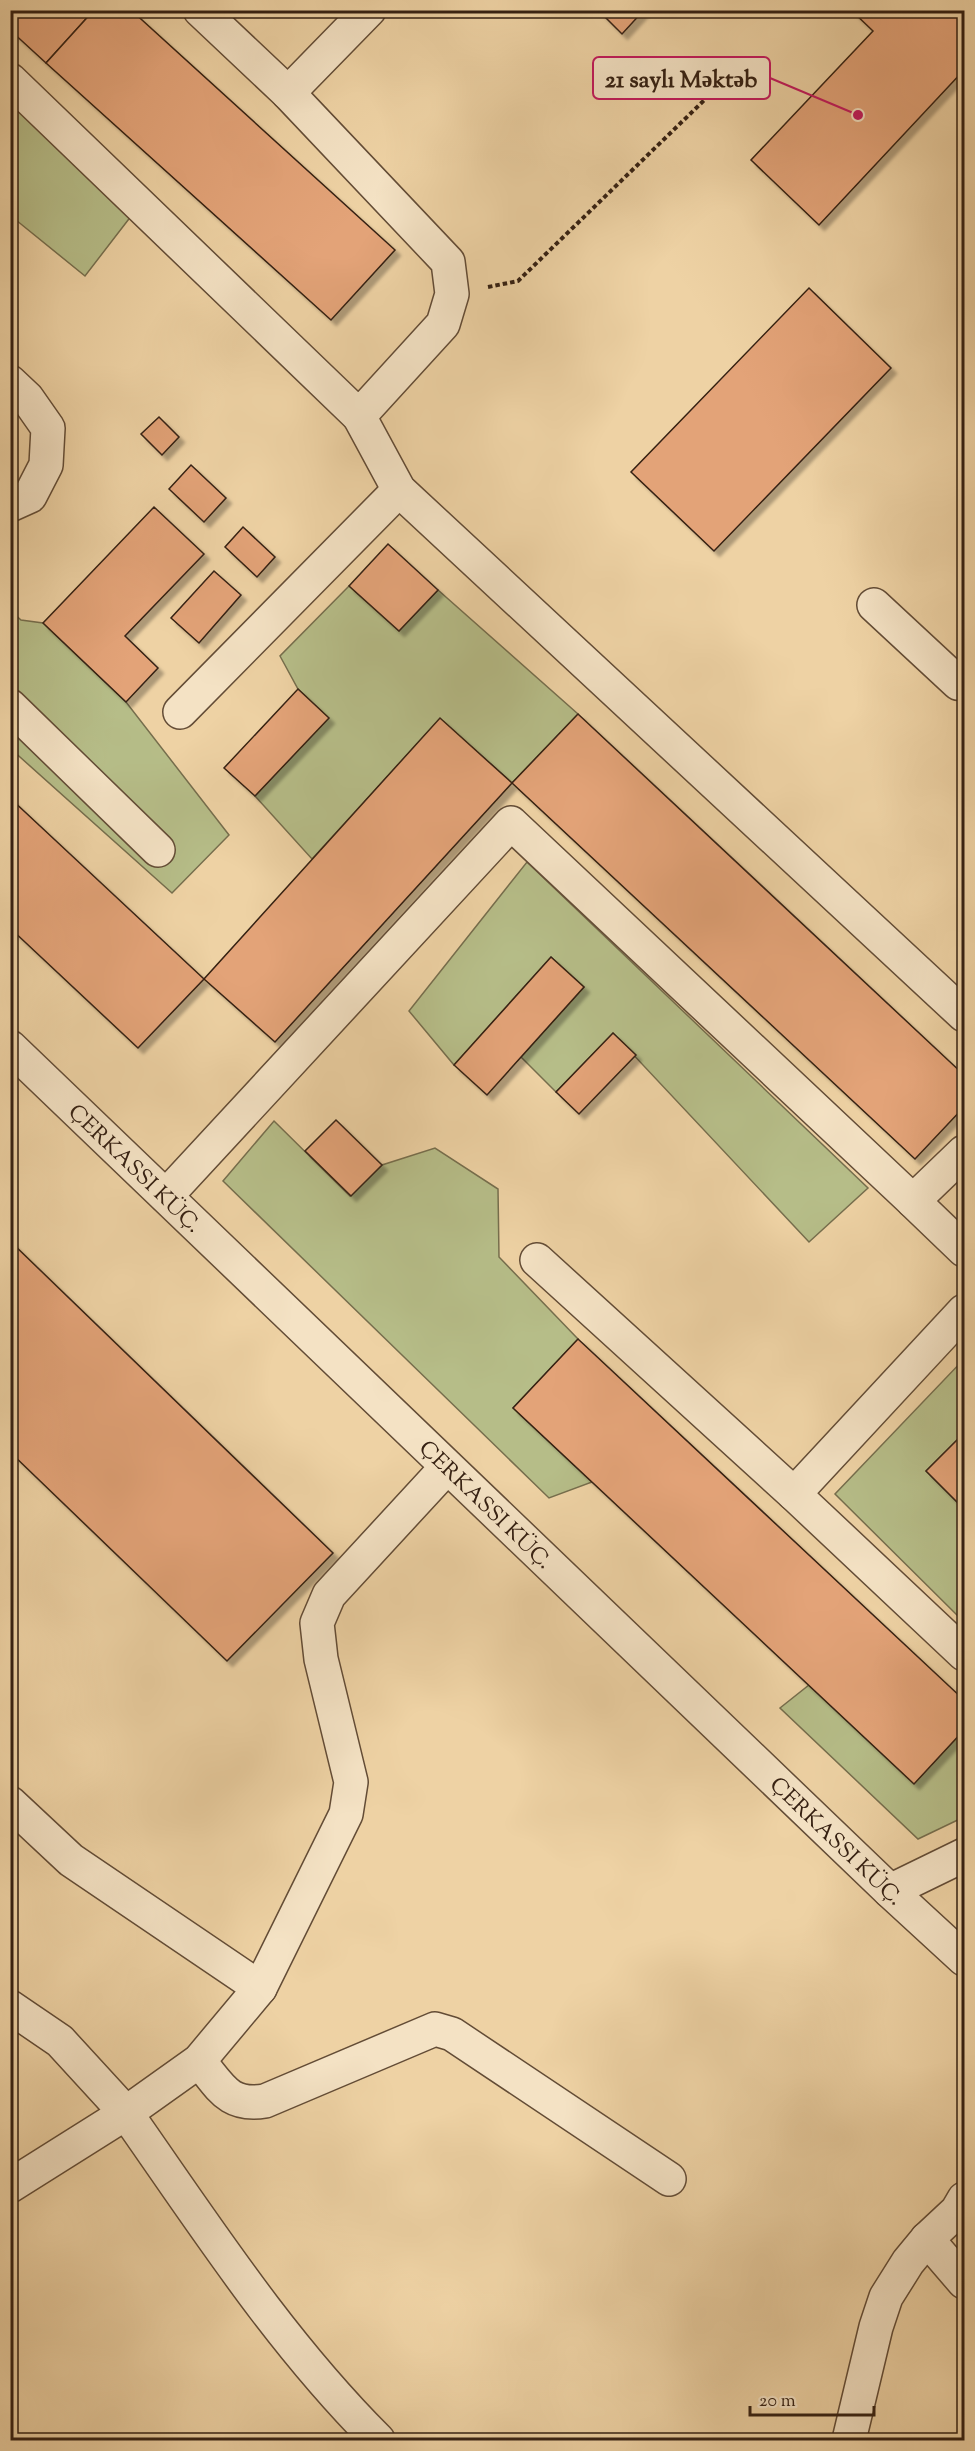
<svg xmlns="http://www.w3.org/2000/svg" width="975" height="2451" viewBox="0 0 975 2451" font-family="'Sorts Mill Goudy',serif">
<defs>
<filter id="shadow"><feDropShadow dx="5.5" dy="5.5" stdDeviation="1.5" flood-color="#0004"/></filter>
</defs>
<rect width="100%" height="100%" fill="#eed2a4"/>
<filter id="stains"><feTurbulence type="fractalNoise" baseFrequency=".00333" numOctaves="4"/><feColorMatrix values="0 0 0 0 .2 0 0 0 0 .09 0 0 0 0 .02 0 0 0 .5 -.17"/></filter>
<radialGradient id="worn" r=".72"><stop offset=".6" stop-color="#630" stop-opacity="0"/><stop offset="1" stop-color="#630" stop-opacity=".3"/></radialGradient>
<!-- green -->
<g fill="#b6bd88" stroke="#766e4d" stroke-width="1.5">
<polygon points="10,94 135,211 85,276 11,216"/>
<polygon points="349,586 399,631 438,590 578,714 512,783 440,719 312,859 255,796 328,718 298,689 280,656"/>
<polygon points="11,611 21,620 43,623 126,702 229,835 172,893 11,749"/>
<polygon points="527,862 868,1188 809,1242 613,1033 556,1092 521,1057 584,987 551,957 454,1065 409,1011"/>
<polygon points="274,1121 350,1196 382,1165 435,1148 498,1189 499,1257 578,1339 513,1408 592,1482 549,1498 223,1181"/>
<polygon points="964,1359 964,1433 926,1471 964,1509 964,1622 835,1494"/>
<polygon points="809,1685 914,1783 964,1730 964,1817 918,1839 780,1708"/>
</g>
<!-- building -->
<g fill="#e3a378" stroke="#352012" stroke-width="1.5" filter="url(#shadow)">
<polygon points="10,10 94,10 46,63 10,30"/>
<polygon points="94,10 131,10 395,250 331,320 46,63"/>
<polygon points="598,10 644,10 622,34"/>
<polygon points="851,10 964,10 964,70 819,225 751,160 873,31"/>
<polygon points="809,288 891,368 714,551 631,472"/>
<polygon points="159,417 179,437 162,455 141,434"/>
<polygon points="191,465 226,498 204,522 169,489"/>
<polygon points="154,507 204,554 125,636 158,668 126,702 43,623"/>
<polygon points="243,527 275,557 257,577 225,547"/>
<polygon points="388,544 438,590 399,631 349,586"/>
<polygon points="214,571 241,595 199,643 171,618"/>
<polygon points="298,689 329,718 255,796 224,768"/>
<polygon points="578,714 964,1075 964,1107 915,1159 512,783"/>
<polygon points="440,718 512,783 275,1042 204,979"/>
<polygon points="10,798 204,979 138,1048 10,928"/>
<polygon points="551,957 584,987 487,1095 454,1065"/>
<polygon points="613,1033 636,1055 579,1114 556,1092"/>
<polygon points="336,1120 382,1165 351,1196 305,1151"/>
<polygon points="10,1241 333,1553 227,1661 10,1452"/>
<polygon points="578,1339 964,1700 964,1730 914,1784 513,1408"/>
<polygon points="964,1433 964,1509 926,1471"/>
</g>
<g fill="none" stroke-linecap="round" stroke-linejoin="round">
<!-- minor casing -->
<g stroke="#634c36" stroke-width="36">
<g id="minor">
<polyline points="200,10 288,93"/>
<polyline points="10,80 359,416 443,324 452,294 448,262 288,93 369,10"/>
<polyline points="10,382 27,398 48,428 46,465 30,496 10,505"/>
<polyline points="359,416 399,490 964,1015"/>
<polyline points="874,605 958,683 964,681"/>
<polyline points="10,706 158,850"/>
<polyline points="180,712 399,490"/>
<path id="s1" d="M10 1047 890 1891 964 1959"/>
<polyline points="964,1152 913,1201 964,1250"/>
<polyline points="166,1196 511,823 913,1201"/>
<polyline points="537,1260 794,1494"/>
<polyline points="964,1311 794,1494 964,1654"/>
<polyline points="10,1803 71,1860 260,1988"/>
<polyline points="890,1891 964,1855"/>
<path d="M10 2007 60 2041 126 2113C206 2227 279 2341 378 2440"/>
<path d="M199 2061C221 2087 228 2107 265 2101L435 2029 452 2034 669 2179"/>
<polyline points="10,2186 126,2113 199,2061 260,1988 346,1814 351,1782 321,1659 317,1623 329,1595 447,1467"/>
<polyline points="927,2239 964,2282"/>
<polyline points="849,2440 876,2327 886,2297 908,2262 927,2239 957,2211 964,2199"/>
</g>
</g>
<!-- path -->
<polyline stroke="#352012" stroke-width="4" stroke-dasharray="4.5 3" stroke-linecap="butt" points="488,287 518,281 725,80"/>
<!-- minor -->
<use href="#minor" stroke="#f4e2c4" stroke-width="33"/>
</g>
<g text-anchor="middle" stroke-width="6" stroke-linejoin="round" paint-order="stroke">
<!-- street labels -->
<g font-size="22" fill="#352012" stroke="#f4e2c4">
<text dy="8" stroke="none"><textPath href="#s1" startOffset="174">ÇERKASSI KÜÇ.</textPath></text>
<text dy="8" stroke="none"><textPath href="#s1" startOffset="660">ÇERKASSI KÜÇ.</textPath></text>
<text dy="8" stroke="none"><textPath href="#s1" startOffset="1146">ÇERKASSI KÜÇ.</textPath></text>
</g>
</g>
<!-- callouts -->
<path fill="none" stroke="#c2185b" stroke-width="2" d="M858 115L770 78"/>
<circle fill="#c2185b" stroke="#f4e2c4" stroke-width="2" cx="858" cy="115" r="6"/>
<rect fill="#f4e2c4" stroke="#c2185b" stroke-width="2" x="593" y="57" width="177" height="42" rx="6"/>
<g font-size="24" text-anchor="middle" font-weight="bold" fill="#352012">
<text x="681" y="87">21 saylı Məktəb</text>
</g>
<!-- margin -->
<rect width="975" height="2451" fill="none" stroke="#eed2a4" stroke-width="36"/>
<rect x="12" y="12" width="951" height="2427" fill="none" stroke="#352012" stroke-width="3"/>
<rect x="18" y="18" width="939" height="2415" fill="none" stroke="#352012" stroke-width="1.5"/>
<!-- scale -->
<path d="M750 2406v9h124v-9" fill="none" stroke="#352012" stroke-width="3"/>
<text x="759" y="2406" font-size="18" fill="#352012" stroke="#f4e2c4" stroke-width="4.5" paint-order="stroke">20 m</text>
<rect width="100%" height="100%" filter="url(#stains)"/>
<rect width="100%" height="100%" fill="url(#worn)"/>
</svg>
